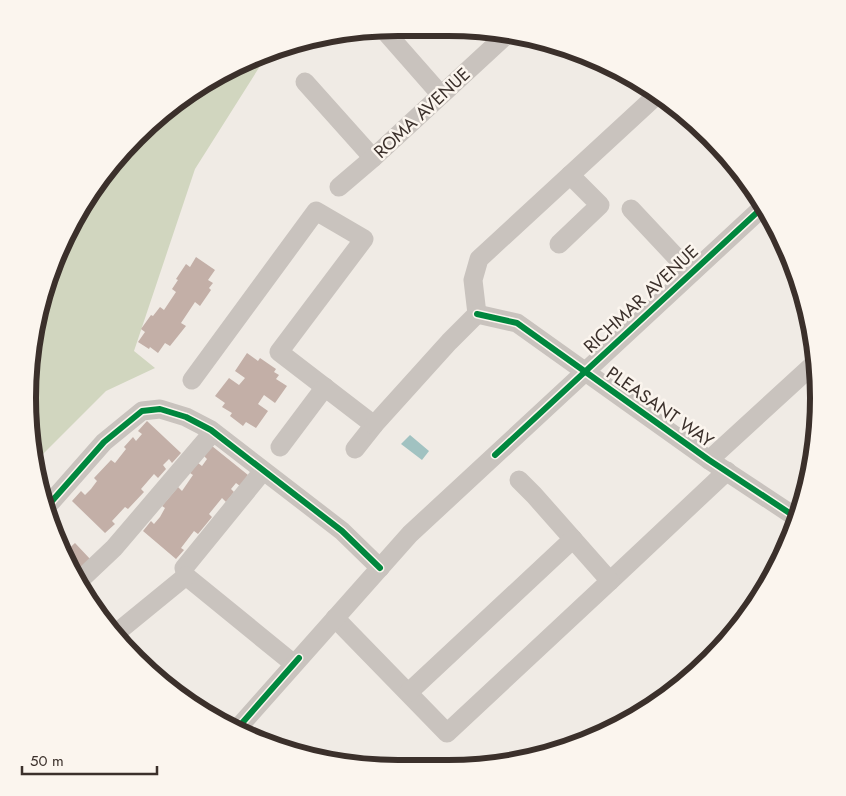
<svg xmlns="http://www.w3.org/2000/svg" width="846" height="796" viewBox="0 0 846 796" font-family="Jost,sans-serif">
<rect width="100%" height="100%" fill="#f0ebe5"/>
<!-- green -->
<polygon fill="#d1d6bf" points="267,55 195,169 134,351 155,368 106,391 35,462 31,447 28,373 40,302 77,213 119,154 172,104 234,66"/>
<!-- water -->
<polygon fill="#a1c2c1" points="410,435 429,451 422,460 401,444"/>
<!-- building -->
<g fill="#c3afa7">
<polygon points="196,257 215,270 208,280 213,283 209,288 211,290 200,306 195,302 181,323 186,326 170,346 165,343 158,353 150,347 149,349 138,342 145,332 141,329 151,315 153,316 160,307 164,310 176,292 172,289 178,280 176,279 186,264 190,267"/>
<polygon points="247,353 258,361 260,358 276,369 274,372 279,375 276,379 287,386 275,403 264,395 258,404 268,411 256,428 246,422 243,426 230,416 232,413 222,407 225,403 215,396 229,378 239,385 245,378 235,371"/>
<polygon points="147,421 181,453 172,463 169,459 163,465 166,469 158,478 154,474 141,489 144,492 128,509 125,507 112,521 115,524 105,533 72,501 81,491 85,495 91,489 97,481 94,478 111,460 115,463 126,449 124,447 133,437 136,441 142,434 138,431"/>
<polygon points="212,446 248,475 240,486 236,483 231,489 234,492 226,502 222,498 209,514 212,517 198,534 194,531 181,548 184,550 176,559 143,531 151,521 154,524 160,517 165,508 162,506 178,487 182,491 193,475 190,473 198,463 202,466 207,459 204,456"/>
<polygon points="75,543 91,560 74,575 62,552 65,552"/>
</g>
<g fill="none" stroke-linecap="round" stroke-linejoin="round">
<!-- minor -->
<g stroke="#c9c3be" stroke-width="19">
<polyline points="383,29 441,95"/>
<polyline points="305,82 373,158"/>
<polyline points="339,187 373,158 504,37"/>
<polyline points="631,209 691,273"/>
<polyline points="559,244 600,205 570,175"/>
<polyline points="477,314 517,323 709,460 797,518"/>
<polyline points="477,314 473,280 479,259 658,94"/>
<polyline points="192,380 316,211 364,239 279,352 374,425 355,449"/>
<polyline points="374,425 449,342 477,314"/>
<polyline points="280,447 325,387"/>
<polyline points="709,460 816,362"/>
<polyline points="263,471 184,568 186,576 294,664"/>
<polyline points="46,504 52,501 104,442 142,411 160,409 186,417 211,430 342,531 380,568"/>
<polyline points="610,581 727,471"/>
<polyline points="78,582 114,548 213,432"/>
<polyline points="335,618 447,733 610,581 534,495 519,480"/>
<polyline points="115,634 186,576"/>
<polyline points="409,692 573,539"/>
<polyline points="236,730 410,534 764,206"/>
</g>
<!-- cycleway casing -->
<g stroke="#fbf5ee" stroke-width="9">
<g id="cycleway">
<polyline points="477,314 517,323 709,460 797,518"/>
<polyline points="495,455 764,206"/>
<polyline points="46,504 52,501 104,442 142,411 160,409 186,417 211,430 342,531 380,568"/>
<polyline points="236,730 299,658"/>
</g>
</g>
<!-- cycleway -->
<use href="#cycleway" stroke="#00873e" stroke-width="6"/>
</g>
<g text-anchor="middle" stroke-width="5" stroke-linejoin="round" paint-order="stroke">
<!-- street labels -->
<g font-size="18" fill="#3b302b" stroke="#fbf5ee">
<text transform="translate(422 113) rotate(-43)" y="6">ROMA AVENUE</text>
<text transform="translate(641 299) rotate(-43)" y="6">RICHMAR AVENUE</text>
<text transform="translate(660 407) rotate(35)" y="6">PLEASANT WAY</text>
</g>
</g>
<!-- crop -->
<path d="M0 0H846V796H0ZM398 36H448A362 362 0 0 1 810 398V398A362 362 0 0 1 448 760H398A362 362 0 0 1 36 398V398A362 362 0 0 1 398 36Z" fill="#fbf5ee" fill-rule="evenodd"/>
<path fill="none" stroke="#3b302b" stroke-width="6" d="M398 36H448A362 362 0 0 1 810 398V398A362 362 0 0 1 448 760H398A362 362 0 0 1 36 398V398A362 362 0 0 1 398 36Z"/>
<!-- scale -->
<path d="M22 766v8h135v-8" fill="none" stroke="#3b302b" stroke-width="2.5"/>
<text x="30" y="766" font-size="15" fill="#3b302b" stroke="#fbf5ee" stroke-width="4" paint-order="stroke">50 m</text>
</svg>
